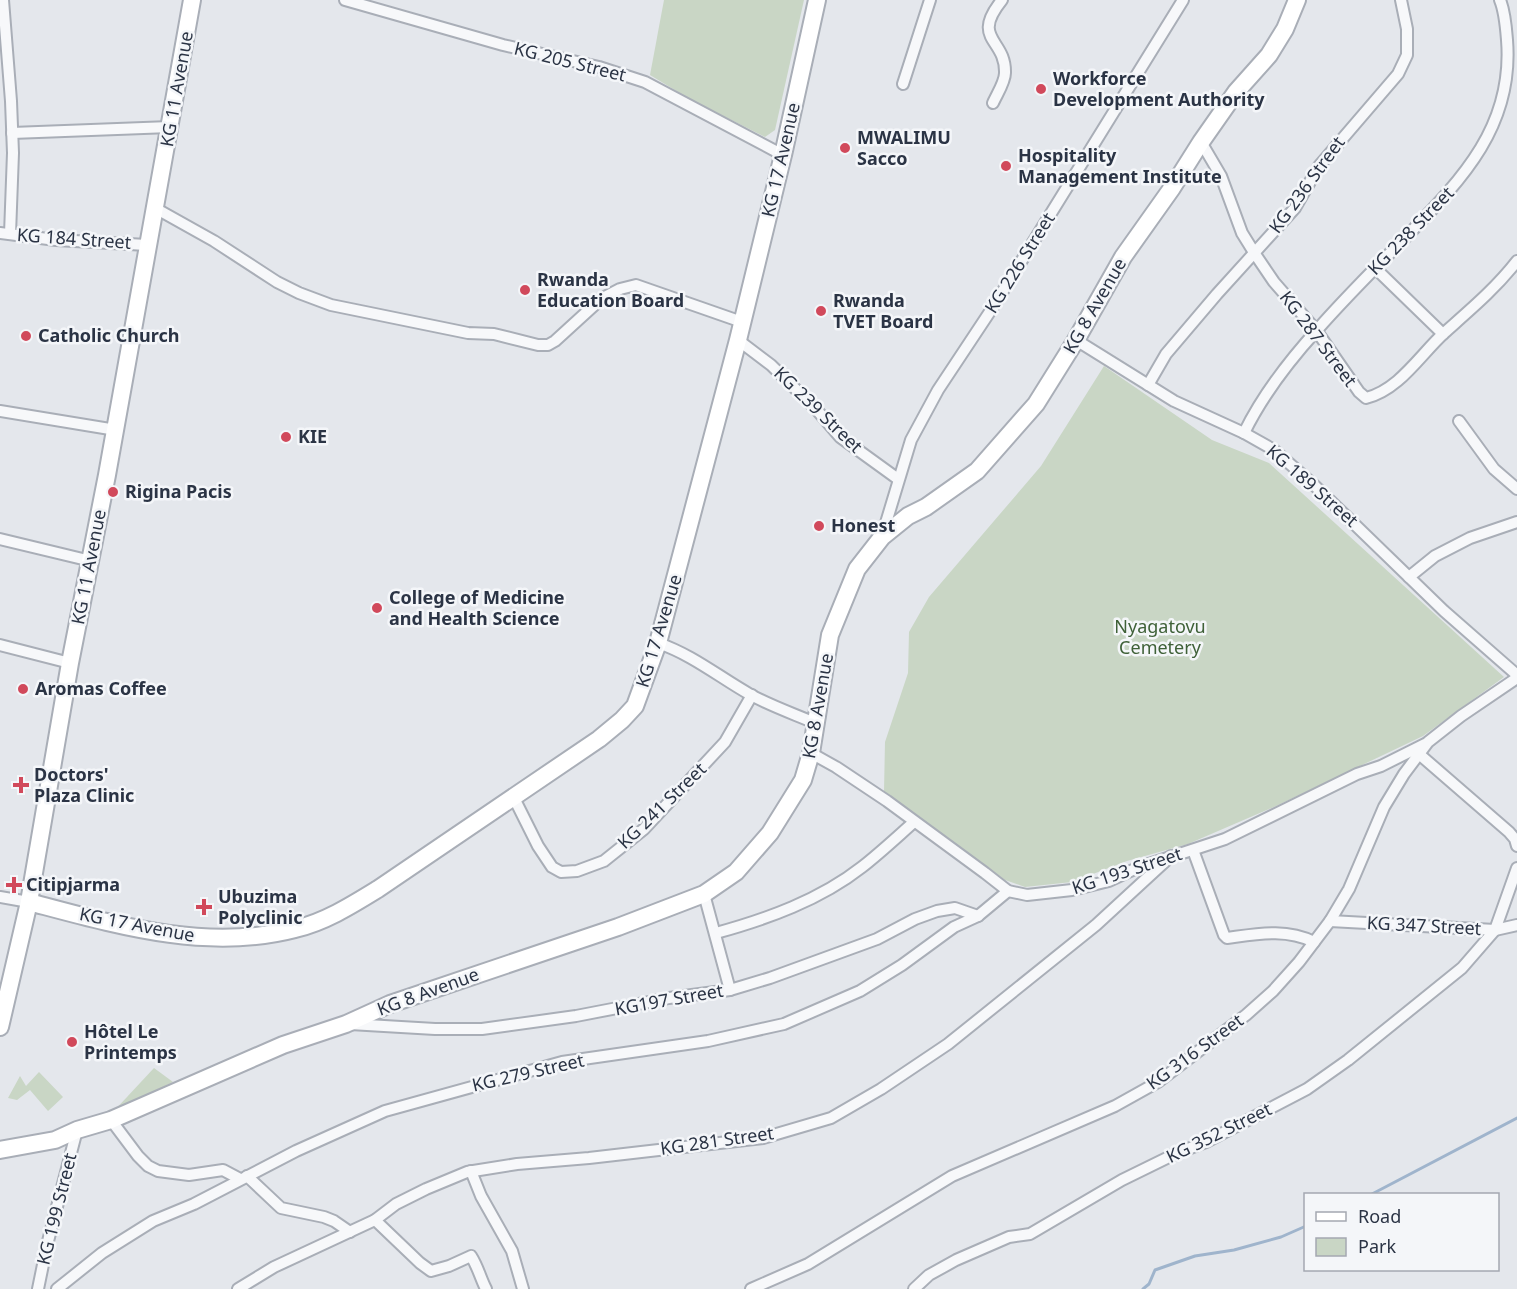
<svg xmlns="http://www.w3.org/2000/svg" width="1517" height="1289" viewBox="0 0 1517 1289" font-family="'Noto Sans',sans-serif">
<rect width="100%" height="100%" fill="#e4e7ec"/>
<!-- green -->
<g fill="#c9d6c5">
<polygon points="664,0 804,0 775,130 765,137 688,98 650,75"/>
<polygon points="1104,366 1212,440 1269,463 1504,677 1423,736 1274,807 1188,844 1127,861 1072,882 1025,887 1005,880 884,792 885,742 908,673 909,632 929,597 1041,466"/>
<polygon points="154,1068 173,1082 113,1112"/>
<polygon points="39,1072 63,1097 48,1111 30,1090 17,1100 8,1098 20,1076 26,1086"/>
</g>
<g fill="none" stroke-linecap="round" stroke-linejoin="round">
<!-- stream -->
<g stroke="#9fb4cc" stroke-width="3">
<polyline points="1372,1194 1517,1118"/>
<polyline points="1143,1289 1149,1284 1155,1270 1195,1256 1234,1250 1281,1237 1306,1226"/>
</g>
<!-- street casing -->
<g stroke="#a9aeb7" stroke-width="14">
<g id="street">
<polyline points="3,0 11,101 13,153 10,234"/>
<polyline points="345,0 503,45 599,67 645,82 783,155"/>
<polyline points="903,84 930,0"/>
<path d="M993 103C997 94 1005 82 1005 73 1006 38 970 40 1002 0"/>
<polyline points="12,133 170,127"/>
<path d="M1201 142 1221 176 1242 233 1255 254 1274 282 1316 330 1359 392 1366 398C1399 390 1420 355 1444 333 1471 309 1495 289 1517 261"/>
<polyline points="155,208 214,241 277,282 299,293 331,305 468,333 494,334 538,345 548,345 555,341 601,299 620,289 636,285 742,322"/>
<polyline points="0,233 56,240 147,245"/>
<polyline points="1375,268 1443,334"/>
<polyline points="738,340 771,365 816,409 840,437 898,479"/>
<polyline points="1076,340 1174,401 1244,433 1274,450 1315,486 1444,611 1517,675"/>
<polyline points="1148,385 1166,354 1217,294 1295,208 1319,166 1398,74 1407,55 1407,29 1401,0"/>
<polyline points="0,411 116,430"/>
<polyline points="1459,421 1494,469 1517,489"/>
<path d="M1244 433C1263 394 1288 362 1317 330 1345 298 1375 268 1405 238 1461 180 1514 127 1507 40 1506 27 1505 12 1500 0"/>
<polyline points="882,536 911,440 938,390 993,307 1183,0"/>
<polyline points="0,539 91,561"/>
<polyline points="1409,577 1435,556 1470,538 1517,522"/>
<path d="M658 643C693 655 719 677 751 695 771 706 794 714 815 723"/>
<polyline points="0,645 70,663"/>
<polyline points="811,753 836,767 887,801 985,873 1008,891 1027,895 1072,890 1109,881 1137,868 1225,839 1357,774 1381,766 1425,744"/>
<polyline points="1419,754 1509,832 1515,839 1517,846"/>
<polyline points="513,796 538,846 552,867 561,872 577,871 604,861 644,829 725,742 752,695"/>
<path d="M1193 850 1224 935 1227 938C1257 934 1286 928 1314 942"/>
<polyline points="704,894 730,990"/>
<polyline points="0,897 29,902"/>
<polyline points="1330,921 1495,930 1517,925"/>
<path d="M716 933C767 919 820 900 862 867 880 853 897 837 914 822"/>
<polyline points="350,1024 435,1029 482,1029 576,1016 669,998 730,990 770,978 877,939 915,919 937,911 955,908 978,916"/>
<polyline points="111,1120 138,1156 148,1166 158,1171 189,1175 223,1170 240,1179"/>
<polyline points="471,1171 481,1196 512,1251 523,1289"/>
<polyline points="247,1176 281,1208 324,1217 334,1221 350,1232"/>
<path d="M375 1220 420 1263 431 1271 449 1266 471 1256C478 1267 480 1277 486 1289"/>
<polyline points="38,1289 47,1245 77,1130"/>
<polyline points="57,1289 102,1253 153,1221 194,1204 296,1151 385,1111 562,1062 708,1041 784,1024 860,991 902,965 954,927 978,916 1008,891"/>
<polyline points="238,1289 274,1267 375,1220 396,1204 426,1189 467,1172 517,1164 589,1158 763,1138 831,1118 881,1089 948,1044 1096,925 1171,856"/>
<polyline points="751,1289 808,1264 952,1176 1115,1106 1158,1082 1246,1015 1273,991 1299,962 1330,921 1349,889 1384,807 1404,774 1428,742 1461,716 1517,678"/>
<polyline points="914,1289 929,1275 956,1260 1009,1237 1030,1234 1122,1180 1175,1154 1206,1142 1307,1089 1348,1060 1462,968 1495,930 1517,868"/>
</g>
</g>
<!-- secondary casing -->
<g stroke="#a9aeb7" stroke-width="20">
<g id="secondary">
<path d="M29 902C116 925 206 952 295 929 325 922 352 905 378 889L599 739 622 720 635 706 658 643 738 340 783 155 817 0"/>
<polyline points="0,1027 29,902 70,663 107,475 192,0"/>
<polyline points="0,1150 55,1140 77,1130 111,1120 283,1045 346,1024 390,1004 618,927 704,894 736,872 770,833 803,780 811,753 830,635 857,569 882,537 908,516 926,507 977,471 1036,404 1076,340 1123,257 1172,188 1201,142 1236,92 1269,55 1285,29 1297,0"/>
</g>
</g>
<!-- street -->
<use href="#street" stroke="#f7f8fa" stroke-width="10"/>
<!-- secondary -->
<use href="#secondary" stroke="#fff" stroke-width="16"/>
</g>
<!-- markers -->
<g fill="#d1495b" stroke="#f4f6f9" stroke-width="2">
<circle cx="1041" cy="89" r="6"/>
<circle cx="845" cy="148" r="6"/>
<circle cx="1006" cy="166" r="6"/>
<circle cx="525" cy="290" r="6"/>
<circle cx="821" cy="311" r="6"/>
<circle cx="26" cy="336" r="6"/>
<circle cx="286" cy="437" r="6"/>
<circle cx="113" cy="492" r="6"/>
<circle cx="819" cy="526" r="6"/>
<circle cx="377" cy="608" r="6"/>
<circle cx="23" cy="689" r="6"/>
<path d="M18 776h6v6h6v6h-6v6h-6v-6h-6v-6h6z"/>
<path d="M11 876h6v6h6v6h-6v6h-6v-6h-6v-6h6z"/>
<path d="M201 898h6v6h6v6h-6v6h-6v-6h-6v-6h6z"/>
<circle cx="72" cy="1042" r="6"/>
</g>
<g text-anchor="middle" stroke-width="5" stroke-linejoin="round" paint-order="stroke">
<!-- street labels -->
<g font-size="18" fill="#2b3445" stroke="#f4f6f9">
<text transform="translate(570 62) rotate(14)" y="6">KG 205 Street</text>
<text transform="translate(177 89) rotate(-80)" y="6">KG 11 Avenue</text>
<text transform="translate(781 160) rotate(-77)" y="6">KG 17 Avenue</text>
<text transform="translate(1307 185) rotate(-54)" y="6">KG 236 Street</text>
<text transform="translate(1411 231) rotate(-46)" y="6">KG 238 Street</text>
<text transform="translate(74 239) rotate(4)" y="6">KG 184 Street</text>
<text transform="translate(1020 263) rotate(-58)" y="6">KG 226 Street</text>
<text transform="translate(1095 306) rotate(-60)" y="6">KG 8 Avenue</text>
<text transform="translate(1318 339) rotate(53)" y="6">KG 287 Street</text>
<text transform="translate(818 410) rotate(44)" y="6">KG 239 Street</text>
<text transform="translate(1312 486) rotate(41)" y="6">KG 189 Street</text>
<text transform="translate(89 567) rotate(-79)" y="6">KG 11 Avenue</text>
<text transform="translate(659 631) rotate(-73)" y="6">KG 17 Avenue</text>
<text transform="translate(818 706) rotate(-80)" y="6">KG 8 Avenue</text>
<text transform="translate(662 806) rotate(-44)" y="6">KG 241 Street</text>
<text transform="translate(1127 871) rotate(-18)" y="6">KG 193 Street</text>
<text transform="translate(137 925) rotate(11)" y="6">KG 17 Avenue</text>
<text transform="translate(1424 926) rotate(3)" y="6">KG 347 Street</text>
<text transform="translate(428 992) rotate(-20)" y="6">KG 8 Avenue</text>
<text transform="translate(669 1000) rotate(-10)" y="6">KG197 Street</text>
<text transform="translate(1195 1052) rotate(-36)" y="6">KG 316 Street</text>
<text transform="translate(528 1073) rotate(-13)" y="6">KG 279 Street</text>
<text transform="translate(1219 1133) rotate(-26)" y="6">KG 352 Street</text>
<text transform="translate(717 1141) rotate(-8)" y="6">KG 281 Street</text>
<text transform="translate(57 1209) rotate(-76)" y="6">KG 199 Street</text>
</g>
<!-- poi labels -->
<g font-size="18" font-weight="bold" fill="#2b3445" stroke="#f4f6f9" text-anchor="start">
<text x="1053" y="85">Workforce<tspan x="1053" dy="21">Development Authority</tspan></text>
<text x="857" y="144">MWALIMU<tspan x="857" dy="21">Sacco</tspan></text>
<text x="1018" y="162">Hospitality<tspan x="1018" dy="21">Management Institute</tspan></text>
<text x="537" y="286">Rwanda<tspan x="537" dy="21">Education Board</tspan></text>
<text x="833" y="307">Rwanda<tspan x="833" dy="21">TVET Board</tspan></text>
<text x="38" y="342">Catholic Church</text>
<text x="298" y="443">KIE</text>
<text x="125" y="498">Rigina Pacis</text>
<text x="831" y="532">Honest</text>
<text x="389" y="604">College of Medicine<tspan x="389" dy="21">and Health Science</tspan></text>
<text x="35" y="695">Aromas Coffee</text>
<text x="34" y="781">Doctors'<tspan x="34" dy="21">Plaza Clinic</tspan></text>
<text x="26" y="891">Citipjarma</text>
<text x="218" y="903">Ubuzima<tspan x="218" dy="21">Polyclinic</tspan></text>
<text x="84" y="1038">Hôtel Le<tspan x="84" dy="21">Printemps</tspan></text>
</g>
<!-- park labels -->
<g font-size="18" fill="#3f6138" stroke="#f4f6f9">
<text x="1160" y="633">Nyagatovu<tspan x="1160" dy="21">Cemetery</tspan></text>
</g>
</g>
<!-- legend -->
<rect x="1304" y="1193" width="195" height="78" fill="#f4f6f9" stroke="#a4a8b1" stroke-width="1.5"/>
<rect x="1316" y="1212" width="30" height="9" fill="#ffffff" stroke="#a4a8b1" stroke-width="1.5"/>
<text x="1358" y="1223" font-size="18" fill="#2b3445">Road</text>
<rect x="1316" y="1238" width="30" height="18" fill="#c9d6c5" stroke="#a4a8b1" stroke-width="1.5"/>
<text x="1358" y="1253" font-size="18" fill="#2b3445">Park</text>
</svg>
